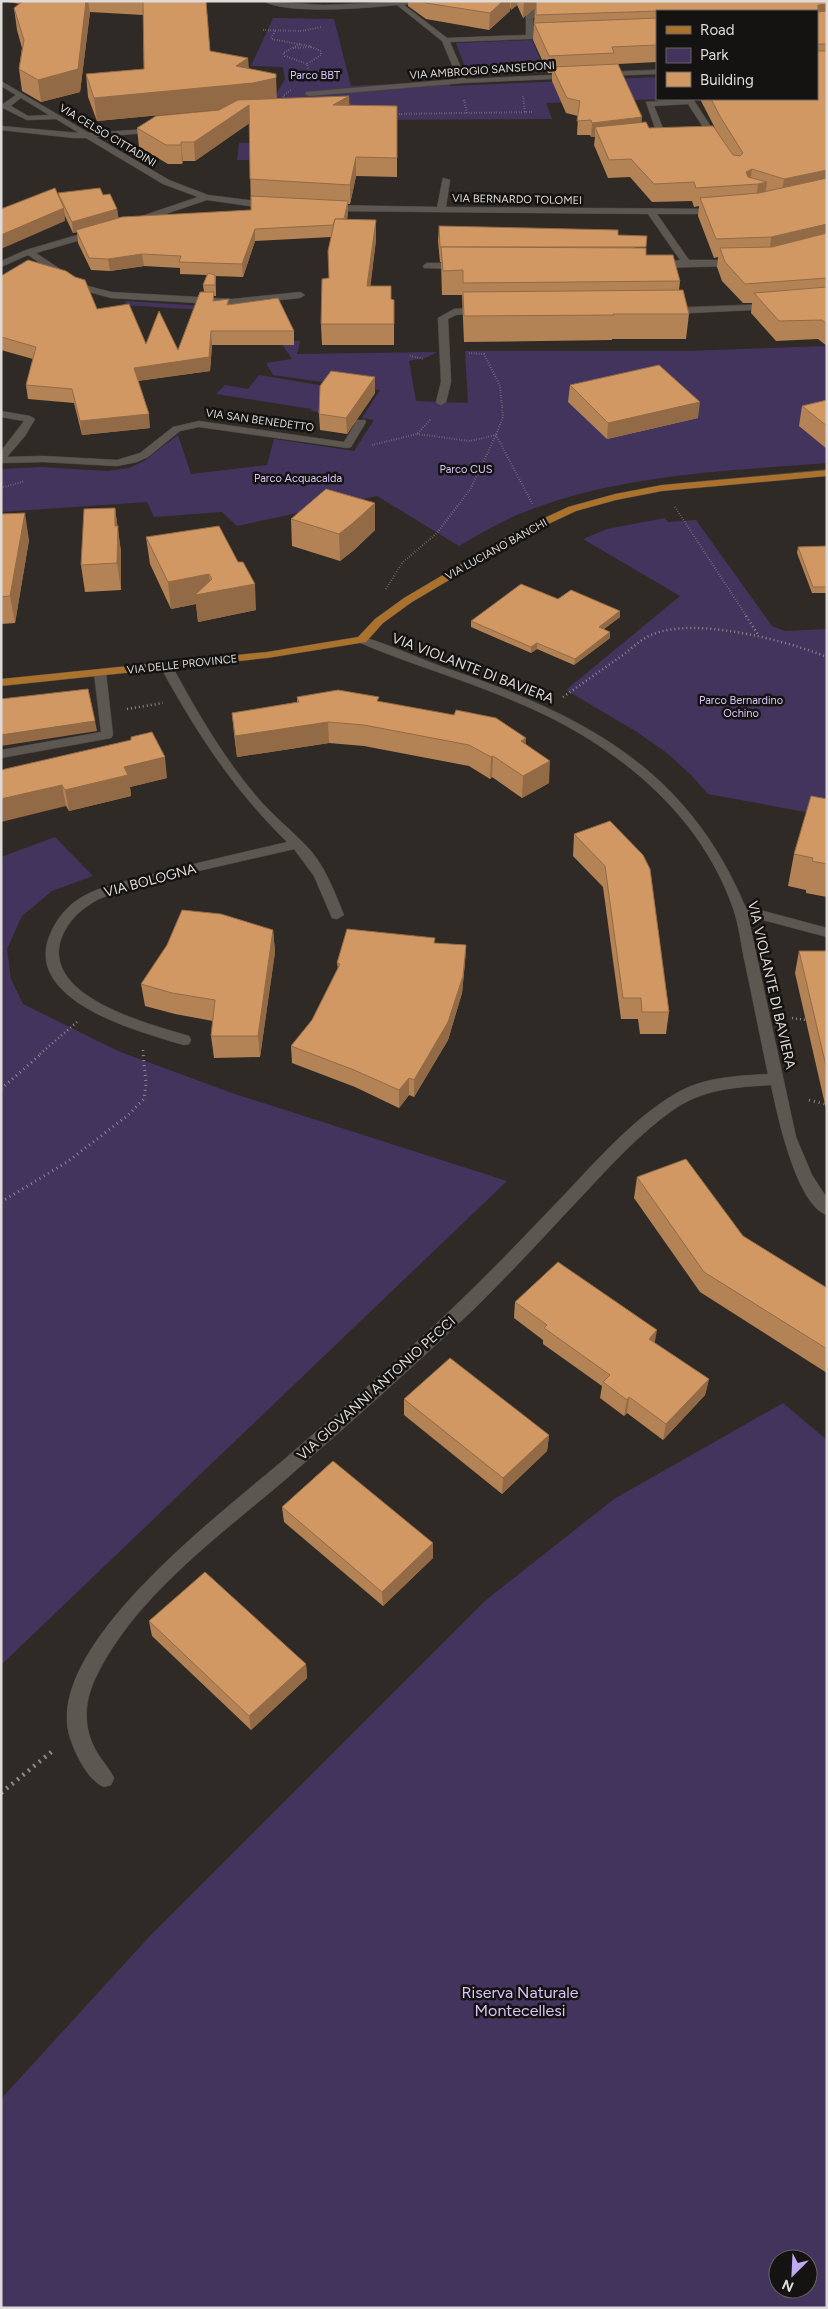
<svg xmlns="http://www.w3.org/2000/svg" width="828" height="2309" viewBox="0 0 828 2309" font-family="Figtree,sans-serif">
<rect width="100%" height="100%" fill="#2f2a25"/>
<!-- green -->
<g fill="#43345e" fill-rule="evenodd">
<polygon points="273,18 334,19 351,86 448,81 450,86 657,77 657,99 663,99 546,103 552,119 350,120 331,160 237,160 239,143 332,143 274,98 285,79 283,67 251,66"/>
<polygon points="532,40 546,72 468,76 456,43"/>
<polygon points="126,301 219,307 218,311 124,305"/>
<path d="M279 340 300 341 297 354 437 352 428 357 409 361 416 401 468 403 465 351H684L827 346V463C726 471 622 474 527 511 503 520 481 533 459 546L377 496 237 526 222 512 154 517 147 502 1 512V469L41 467 107 471 129 468 144 461 178 435 191 474 267 465 274 439 354 451 374 420 362 418 380 390 273 375 266 363 292 359Z"/>
<polygon points="259,375 331,387 331,414 311,411 312,409 216,394 225,385 248,389"/>
<polygon points="665,518 668,522 696,520 772,626 785,631 827,629 827,816 708,794 691,775 667,753 637,732 566,690 680,596 583,539 607,529"/>
<polygon points="55,837 93,876 52,891 22,916 7,949 11,979 23,1004 118,1051 232,1093 507,1181 1,1665 1,857"/>
<path d="M783 1403 827 1440V2308H1V2099L148 1938 486 1600 614 1499ZM778 2259H808V2289H778Z"/>
</g>
<g fill="none" stroke-linecap="round" stroke-linejoin="round">
<!-- minor casing -->
<g stroke="#4b4643" stroke-width="1">
<g id="minor">
<path d="M263 1 323 5 422 1 404 5 447 38 526 35V15L536 9 554 5H557V9L542 13 533 18 534 35 554 34H557V38L450 42 466 79 573 74 577 76 573 78 463 83 309 96 305 94 306 92 458 79 442 41 397 5C367 8 287 15 263 1Z"/>
<polygon points="657,70 657,74 603,76 599,74 603,72"/>
<path d="M1 81 89 133 161 128 162 130 158 132 96 137 169 180 208 195 271 203 275 206 271 209 207 200 139 223H133V219L198 197 163 184 86 138H74L1 130V126L79 133 56 119 27 120 3 108V104L16 95 1 86ZM21 98 49 115 28 116 11 106Z"/>
<polygon points="693,99 721,142 720,144 714,144 688,104 654,106 664,131 660,136 643,138 643,134 656,131 646,102"/>
<polygon points="443,178 450,180 446,207 722,209 723,211 719,214 657,214 689,260 737,260 741,263 737,266 653,268 653,264 680,260 648,214 329,211 325,208 329,205 437,207"/>
<polygon points="98,229 102,232 101,234 36,253 84,285 111,292 232,299 300,292 305,295 300,298 232,305 111,298 78,289 28,255 1,267 1,261 26,250"/>
<polygon points="427,263 460,263 464,266 460,269 424,268 423,266"/>
<polygon points="771,304 774,305 774,309 669,314 664,311 669,308"/>
<polygon points="483,307 486,308 486,312 456,315 448,319 451,382 446,402 441,405 438,404 436,402 441,382 438,318 454,309"/>
<polygon points="1,411 30,416 35,419 25,436 7,457 43,456 117,460 140,453 173,427 199,421 344,442 357,420 365,420 366,422 351,447 347,448 199,427 180,431 148,457 137,462 117,466 43,462 1,463 1,451 24,421 1,417"/>
<path d="M362 637C386 643 416 657 440 666 578 713 685 764 745 906L827 928V937L748 916 796 1137 812 1175 827 1198V1215C796 1205 777 1113 771 1085 735 1087 703 1089 673 1110 639 1134 611 1165 583 1195 547 1233 511 1273 473 1310 412 1368 349 1424 286 1479 219 1536 133 1598 95 1679 83 1705 83 1732 100 1757 105 1764 110 1770 114 1778L111 1785 104 1787C91 1782 81 1764 75 1751 71 1741 67 1731 67 1720 64 1631 224 1511 287 1457 338 1413 389 1368 438 1322 482 1281 524 1237 565 1194 599 1158 633 1119 675 1094 703 1077 737 1076 768 1074 760 1037 753 1000 745 963 741 945 739 925 733 908 698 808 609 740 514 701 463 679 409 664 358 642L356 640 358 638Z"/>
<path d="M166 663 172 666C197 712 223 757 257 797 273 816 294 832 311 851 326 869 335 893 344 915L337 919 332 918 314 876 294 849C248 860 202 869 157 882 138 887 118 891 99 899 82 908 68 920 61 939 42 997 149 1024 189 1036L191 1040 189 1044 184 1045C140 1032 25 1002 49 937 55 921 66 906 82 897 103 885 127 881 150 875 196 863 241 853 287 842 233 789 196 732 160 666Z"/>
<polygon points="100,669 106,673 113,735 111,738 1,758 1,750 101,732 94,673"/>
</g>
</g>
<!-- major casing -->
<g stroke="#4b4643" stroke-width="1">
<polygon id="major" points="827,470 827,476 662,491 616,500 576,511 527,534 412,602 383,623 366,642 267,658 1,686 1,679 267,652 358,637 375,619 404,598 519,530 568,507 615,494 662,485"/>
</g>
<!-- path-far3 -->
<g stroke="#8d8985" stroke-width="2" stroke-dasharray="0.5 2" stroke-linecap="butt">
<polyline points="263,30 301,31 322,27"/>
<polyline points="275,31 271,39 309,46 321,51 321,55 307,64 310,76"/>
<polyline points="300,44 283,53 285,56 307,64"/>
<polyline points="293,48 312,47"/>
<polyline points="523,96 525,112"/>
<polyline points="464,100 467,113"/>
<polyline points="282,102 284,95 291,90"/>
<polyline points="394,114 533,112"/>
<polyline points="410,356 424,359"/>
<polyline points="417,434 470,441 496,435 533,505"/>
<polyline points="372,445 417,434 431,419"/>
<polyline points="1,488 25,481"/>
<polyline points="675,507 747,617"/>
<polyline points="386,589 402,563 437,533 471,488 496,435 503,417 500,386 484,354 467,353"/>
</g>
<!-- path-far2 -->
<g stroke="#8d8985" stroke-width="2.5" stroke-dasharray="1 3" stroke-linecap="butt">
<polyline points="746,616 759,636"/>
<path d="M563 697C583 683 603 669 623 655 632 648 640 640 651 635 693 616 785 640 827 657"/>
<polyline points="127,709 163,703"/>
<polyline points="792,1018 806,1020"/>
<polyline points="143,1050 143,1054"/>
<polyline points="40,1054 77,1022"/>
</g>
<!-- path-far1 -->
<g stroke="#8d8985" stroke-width="3" stroke-dasharray="1 4" stroke-linecap="butt">
<polyline points="1,1089 42,1053"/>
<polyline points="809,1100 825,1104"/>
<polyline points="1,1202 67,1162 127,1116 144,1099 146,1083 143,1053"/>
</g>
<!-- path -->
<polyline stroke="#8d8985" stroke-width="4.5" stroke-dasharray="2 5" stroke-linecap="butt" points="1,1793 55,1749"/>
<!-- minor -->
<use href="#minor" fill="#5d5752" fill-rule="evenodd"/>
<!-- major -->
<use href="#major" fill="#aa722d" fill-rule="evenodd"/>
</g>
<!-- wall -->
<g fill="#b48355" fill-rule="evenodd">
<polygon points="1,1 206,1 210,51 249,69 277,98 350,105 397,106 397,177 356,176 350,204 348,204 348,213 347,220 376,220 376,240 370,286 391,299 394,300 394,345 322,345 321,324 329,278 331,237 255,241 243,277 216,276 216,296 214,296 214,301 230,304 294,331 294,345 212,345 210,371 138,381 150,428 82,435 74,403 28,399 26,385 33,359 1,350 1,276 97,309 146,344 178,350 204,292 203,285 207,275 180,274 180,268 144,266 110,271 91,270 78,243 77,232 73,233 64,214 65,221 58,193 103,195 117,209 118,218 251,210 249,123 195,161 183,161 182,164 168,164 139,147 137,128 219,110 222,109 97,121 88,97 86,74 144,69 143,15 90,12 80,92 41,102 22,91 19,69 22,48 17,30 14,8 20,4"/>
<polygon points="341,1 369,1 342,2"/>
<path d="M408 1H827V346L818 339 776 341 751 313 752 303H743L722 281 717 267 718 257 714 258 698 216 699 206 694 207 692 201 652 202 630 177 608 178 594 145 595 137H591L590 135H577L578 116 566 113 552 81V73H548L533 40 535 9 533 10 523 18 517 5 511 10 510 7V11L489 30 426 19 408 6ZM657 11H817V99H700L715 128H649L641 122 618 64 657 62Z"/>
<polygon points="439,226 618,235 680,281 679,290 689,314 686,339 612,339 612,340 464,342 462,295 442,295 441,262 440,262 438,241"/>
<polygon points="570,385 698,418 607,439 568,402"/>
<polygon points="375,393 347,434 320,430 319,414"/>
<polygon points="827,400 827,449 799,426 802,406"/>
<polygon points="375,503 375,530 354,550 340,561 292,546 291,519"/>
<polygon points="115,508 121,552 121,590 85,592 81,565"/>
<polygon points="1,514 29,540 15,623 1,624"/>
<polygon points="146,537 238,562 256,610 198,622 196,604 171,609 150,564"/>
<polygon points="827,546 827,593 812,593 797,553 798,547"/>
<polygon points="558,599 620,617 604,629 610,638 574,665 537,649 531,653 471,627 471,621"/>
<polygon points="297,697 379,702 526,744 549,783 522,798 492,777 490,779 469,766 364,746 329,743 237,757 234,734 232,713 297,702"/>
<polygon points="1,770 167,778 130,787 131,796 69,811 66,806"/>
<polygon points="827,799 827,897 806,893 806,890 788,886 794,854"/>
<polygon points="574,834 650,869 669,1012 666,1034 640,1034 638,1019 621,1019 603,887 573,856"/>
<polygon points="273,930 275,952 260,1057 214,1058 211,1036 213,1021 175,1014 145,1006 141,984"/>
<polygon points="435,943 466,945 465,962 462,993 448,1040 414,1097 409,1095 399,1108 355,1087 292,1063 291,1046 312,1020 338,969 337,963"/>
<polygon points="799,951 827,951 827,1113 795,973"/>
<polygon points="637,1177 743,1236 827,1288 827,1373 700,1292 634,1198"/>
<polygon points="515,1302 655,1343 709,1379 705,1395 663,1440 627,1413 624,1416 600,1398 602,1386 543,1344 543,1340 514,1318"/>
<polygon points="404,1399 549,1435 547,1451 502,1494 404,1415"/>
<polygon points="282,1507 433,1558 383,1606 284,1522"/>
<polygon points="149,1621 306,1664 307,1678 251,1730 152,1636"/>
</g>
<!-- shaded-wall -->
<g fill="#926a45">
<polygon points="86,1 88,1 90,12 80,92 41,102 38,80"/>
<polygon points="503,1 510,1 510,11 489,30 490,13"/>
<polygon points="511,1 518,1 517,5 511,10"/>
<polygon points="524,1 556,1 533,10 523,18"/>
<polygon points="827,4 827,21 817,22 818,5"/>
<polygon points="248,58 250,80 276,74 277,101 250,123 195,161 194,142 246,107 97,121 94,98 236,66"/>
<polygon points="349,96 350,114 333,105"/>
<polygon points="642,117 641,132 595,127 595,137 591,137 592,123"/>
<polygon points="181,142 183,161 182,164 181,145"/>
<polygon points="356,157 356,176 350,204 350,185"/>
<polygon points="752,169 750,184 746,172"/>
<polygon points="827,170 827,188 781,197 784,179"/>
<polygon points="767,182 764,201 756,202 758,184"/>
<polygon points="348,201 348,213 343,237 343,225"/>
<polygon points="64,208 65,221 1,249 1,235"/>
<polygon points="117,209 119,220 76,230 77,232 73,233 72,222"/>
<polygon points="376,220 376,240 368,307 367,286"/>
<polygon points="827,224 827,242 769,256 771,237"/>
<polygon points="255,229 255,241 243,277 242,264"/>
<polygon points="142,254 144,266 110,271 108,259"/>
<polygon points="215,275 216,286 216,296 215,285"/>
<polygon points="211,331 212,345 210,371 135,381 134,368 209,357"/>
<polygon points="375,377 375,393 347,434 346,418"/>
<polygon points="700,402 698,418 607,439 608,423"/>
<polygon points="149,414 150,428 82,435 80,421"/>
<polygon points="375,503 375,530 354,550 340,561 339,534"/>
<polygon points="115,508 121,552 121,590 117,563 115,526"/>
<polygon points="25,513 29,540 15,623 10,596"/>
<polygon points="209,574 211,592 255,584 256,610 198,622 196,604 171,609 168,582"/>
<polygon points="620,611 620,617 598,633 599,627"/>
<polygon points="610,632 610,638 574,665 575,659"/>
<polygon points="537,643 537,649 531,653 531,647"/>
<polygon points="95,721 97,731 1,746 1,735"/>
<polygon points="328,722 329,743 237,757 235,736"/>
<polygon points="526,738 525,759 521,741"/>
<polygon points="493,756 492,777 490,779 491,757"/>
<polygon points="165,757 167,778 130,787 131,796 69,811 65,790 124,767"/>
<polygon points="550,761 549,783 522,798 523,776"/>
<polygon points="62,785 66,806 1,822 1,799"/>
<polygon points="273,930 275,952 260,1057 258,1036"/>
<polygon points="466,945 465,962 462,993 448,1040 414,1097 414,1080"/>
<polygon points="409,1078 409,1095 399,1108 399,1090"/>
<polygon points="657,1330 654,1347 649,1339"/>
<polygon points="709,1379 705,1395 663,1440 666,1424"/>
<polygon points="629,1397 627,1413 624,1416 627,1400"/>
<polygon points="549,1435 547,1451 502,1494 503,1478"/>
<polygon points="433,1543 433,1558 383,1606 382,1592"/>
<polygon points="306,1664 307,1678 251,1730 249,1716"/>
</g>
<!-- building -->
<g fill="#d19863" stroke="#926a45">
<polygon points="23,1 86,1 78,69 38,80 19,69 24,40 14,8"/>
<polygon points="143,1 206,1 210,51 248,58 236,66 276,74 276,78 253,83 94,98 86,74 144,69"/>
<polygon points="424,1 503,1 490,13 426,3"/>
<polygon points="538,1 827,1 827,4 818,5 818,12 827,11 827,44 818,44 818,51 827,51 827,170 784,179 752,169 746,172 748,177 767,182 758,184 696,188 694,182 654,184 631,159 609,160 595,127 646,122 649,128 713,126 733,155 740,156 743,153 721,118 711,99 817,99 817,11 660,11 536,15 536,2"/>
<polygon points="657,18 657,45 612,47 614,53 549,56 534,23"/>
<polygon points="618,64 642,117 592,123 591,120 577,121 580,101 567,98 552,67"/>
<polygon points="349,96 333,105 397,106 397,158 356,157 350,185 250,179 249,105 194,142 181,142 181,145 166,145 137,128 156,116 219,110 238,100"/>
<polygon points="827,178 827,224 771,237 716,239 700,198 759,193"/>
<polygon points="55,188 64,208 1,235 1,209"/>
<polygon points="100,188 103,195 110,194 117,209 72,222 58,193"/>
<polygon points="251,196 348,201 344,219 335,219 333,225 255,229 242,264 179,262 181,256 142,254 108,259 89,258 76,230 122,217 251,210"/>
<polygon points="335,219 376,220 367,286 391,286 391,299 394,300 394,324 321,324 322,279 329,278 328,251"/>
<polygon points="439,226 618,230 618,235 647,236 646,247 440,247"/>
<polygon points="827,233 827,278 745,284 725,262 720,248 772,247"/>
<polygon points="441,247 646,248 646,255 673,255 680,281 463,283 463,270 443,271"/>
<polygon points="28,260 66,271 75,277 85,280 97,309 129,304 146,344 159,311 178,350 200,292 214,292 213,301 229,299 227,305 278,298 294,331 211,331 209,357 134,368 149,414 80,421 72,389 26,385 36,347 1,337 1,276"/>
<polygon points="208,273 215,275 215,285 203,285"/>
<polygon points="827,287 827,324 822,320 779,321 754,293"/>
<polygon points="683,290 689,314 613,314 614,315 464,316 463,292"/>
<polygon points="659,365 700,402 608,423 570,385"/>
<polygon points="331,371 375,377 346,418 319,414 320,386"/>
<polygon points="827,400 827,426 802,406"/>
<polygon points="326,489 375,503 353,523 339,534 291,519"/>
<polygon points="115,508 115,526 118,526 117,563 81,565 84,509"/>
<polygon points="25,513 10,596 1,597 1,514"/>
<polygon points="219,526 238,562 243,562 255,584 195,595 212,579 209,574 168,582 146,537"/>
<polygon points="827,546 827,587 813,587 798,547"/>
<polygon points="521,584 558,599 571,590 620,611 599,627 610,632 575,659 537,643 531,647 471,621"/>
<polygon points="88,689 95,721 1,735 1,699"/>
<polygon points="338,690 379,697 377,701 454,715 456,710 496,718 526,738 521,741 550,761 523,776 493,756 491,757 469,745 364,725 328,722 235,736 232,713 299,702 297,697"/>
<polygon points="152,732 165,757 124,767 128,775 65,790 62,785 1,799 1,770 131,740 131,737"/>
<polygon points="811,796 827,799 827,864 812,861 813,858 794,854"/>
<polygon points="610,821 643,855 650,869 669,1012 642,1012 641,998 623,998 605,866 574,834"/>
<polygon points="182,910 221,914 273,930 258,1036 211,1036 215,1000 172,993 141,984 167,945"/>
<polygon points="347,929 435,938 434,943 466,945 463,976 448,1022 414,1080 409,1078 399,1090 354,1070 291,1046 312,1020 340,964 337,963"/>
<polygon points="799,951 827,951 827,1070"/>
<polygon points="686,1159 743,1236 827,1288 827,1349 704,1272 637,1177"/>
<polygon points="558,1262 657,1330 649,1339 709,1379 666,1424 629,1397 627,1400 603,1382 610,1375 544,1328 547,1325 515,1302"/>
<polygon points="450,1358 549,1435 503,1478 404,1399"/>
<polygon points="333,1461 433,1543 382,1592 282,1507"/>
<polygon points="205,1572 306,1664 249,1716 149,1621"/>
</g>
<g text-anchor="middle" stroke-width="5" stroke-linejoin="round" paint-order="stroke">
<!-- far-street labels -->
<g font-size="11" fill="#dfdbd9" stroke="#151311">
<text transform="translate(482 70) rotate(-4)" y="4">VIA AMBROGIO SANSEDONI</text>
<text transform="translate(108 135) rotate(31)" y="4">VIA CELSO CITTADINI</text>
<text transform="translate(517 199) rotate(1)" y="4">VIA BERNARDO TOLOMEI</text>
<text transform="translate(260 420) rotate(8)" y="4">VIA SAN BENEDETTO</text>
<text transform="translate(496 549) rotate(-29)" y="4">VIA LUCIANO BANCHI</text>
<text transform="translate(182 664) rotate(-6)" y="4">VIA DELLE PROVINCE</text>
</g>
<!-- far-park labels -->
<g font-size="11" fill="#d7c5fb" stroke="#151311">
<text x="315" y="79">Parco BBT</text>
<text x="466" y="473">Parco CUS</text>
<text x="298" y="482">Parco Acquacalda</text>
<text x="741" y="704">Parco Bernardino<tspan x="741" dy="13">Ochino</tspan></text>
</g>
<!-- street labels -->
<g font-size="14" fill="#dfdbd9" stroke="#151311">
<text transform="translate(473 668) rotate(21)" y="5">VIA VIOLANTE DI BAVIERA</text>
<text transform="translate(150 880) rotate(-15)" y="5">VIA BOLOGNA</text>
<text transform="translate(772 985) rotate(77)" y="5">VIA VIOLANTE DI BAVIERA</text>
<text transform="translate(376 1388) rotate(-42)" y="5">VIA GIOVANNI ANTONIO PECCI</text>
</g>
<!-- near-park labels -->
<g font-size="16" fill="#d7c5fb" stroke="#151311">
<text x="520" y="1998">Riserva Naturale<tspan x="520" dy="18">Montecellesi</tspan></text>
</g>
</g>
<!-- border -->
<rect width="828" height="2309" fill="none" stroke="#dfdbd9" stroke-width="5"/>
<!-- legend -->
<rect x="656" y="10" width="162" height="90" fill="#151311" stroke="#666361"/>
<rect x="666" y="26" width="25" height="8" fill="#aa722d" stroke="#666361"/>
<text x="700" y="35" font-size="15" fill="#dfdbd9">Road</text>
<rect x="666" y="48" width="25" height="15" fill="#43345e" stroke="#666361"/>
<text x="700" y="60" font-size="15" fill="#dfdbd9">Park</text>
<rect x="666" y="72" width="25" height="15" fill="#d19863" stroke="#666361"/>
<text x="700" y="85" font-size="15" fill="#dfdbd9">Building</text>
<!-- north arrow -->
<g transform="translate(793 2274) rotate(204)"><circle r="24" fill="#151311" stroke="#666361"/>
<path d="M0-4L9 19L0 12L-9 19Z" fill="#c1a8f3"/>
<text y="-8" font-size="14" font-weight="bold" text-anchor="middle" fill="#dfdbd9">N</text>
</g>
</svg>
